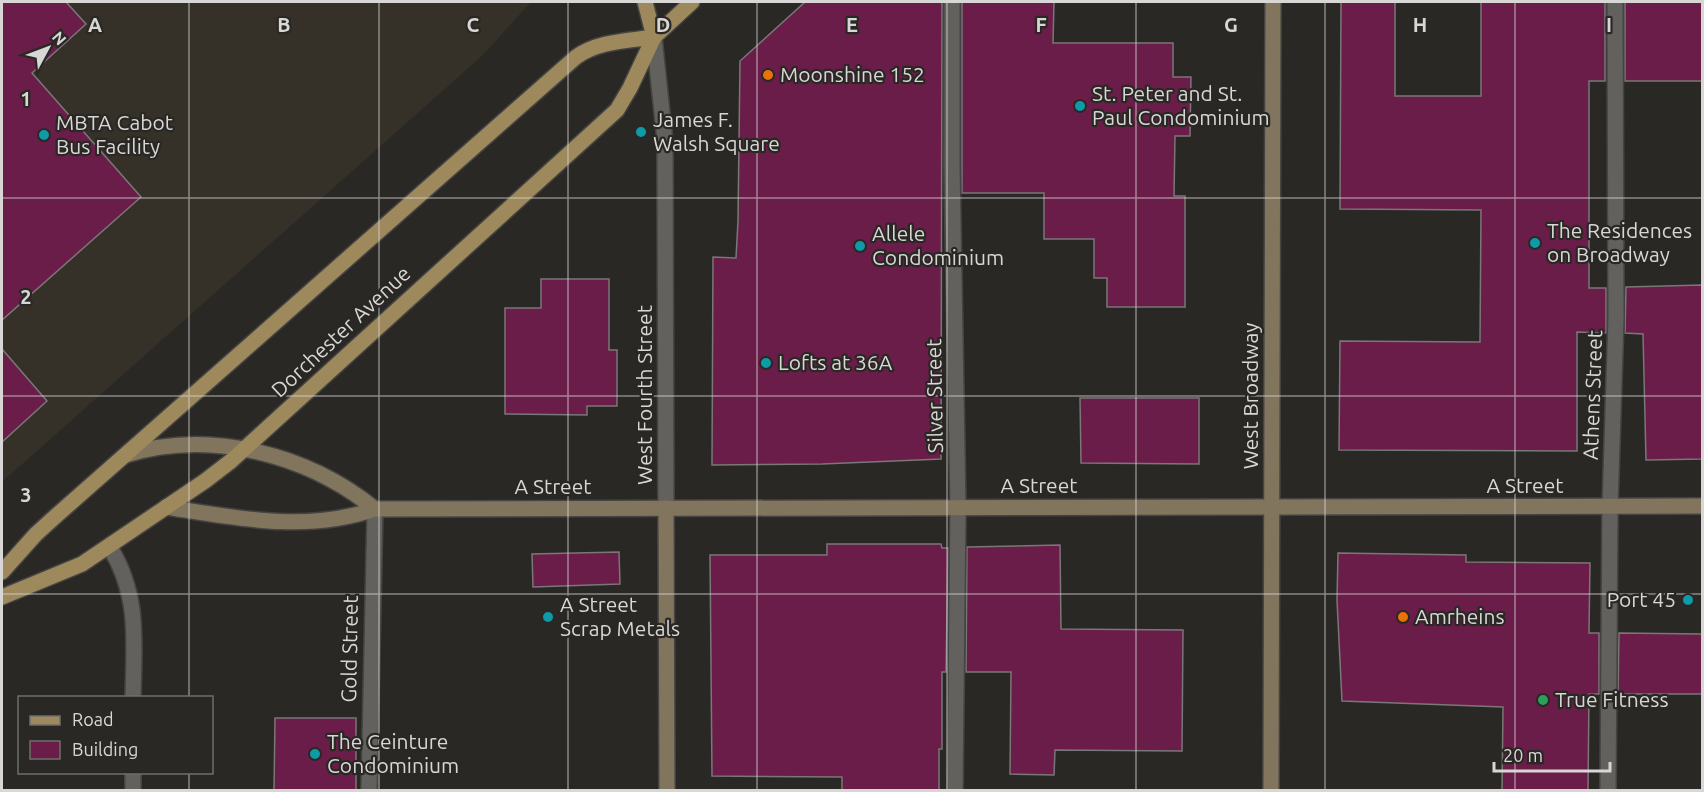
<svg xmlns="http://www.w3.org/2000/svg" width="1704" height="792" viewBox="0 0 1704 792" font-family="Ubuntu,sans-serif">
<rect width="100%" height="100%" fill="#292825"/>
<!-- built -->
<polygon fill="#353128" points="2,2 531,2 482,56 2,482"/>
<!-- building -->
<g fill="#6b1d49" stroke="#7b7678" stroke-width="1.5">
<polygon points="2,2 66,2 86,24 32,73 141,197 2,320"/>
<polygon points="805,2 942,2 941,459 822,464 712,465 713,257 736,258 738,221 740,61"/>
<polygon points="962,2 1054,2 1053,43 1173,43 1173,77 1191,77 1190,136 1175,136 1174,196 1185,196 1185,307 1107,307 1107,278 1094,278 1094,239 1044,239 1044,193 962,193"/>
<polygon points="1341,2 1395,2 1395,96 1481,96 1481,2 1605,2 1605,81 1589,81 1589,288 1606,288 1606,333 1577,332 1577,451 1339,450 1340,341 1480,342 1481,210 1340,209"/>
<rect x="1625" y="2" width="77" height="79"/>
<polygon points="541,279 609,279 609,350 617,350 617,406 587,406 587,415 505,414 505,308 541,308"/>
<polygon points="1702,285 1702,459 1646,460 1643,334 1625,333 1626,287"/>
<polygon points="2,349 47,401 2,442"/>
<polygon points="1080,398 1199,398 1199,464 1081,463"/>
<polygon points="827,544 941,544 942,548 948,548 946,672 942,672 942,749 939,749 939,790 842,790 842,777 712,776 710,555 827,555"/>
<polygon points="1060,545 1061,629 1183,630 1182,751 1055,750 1054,775 1010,774 1011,672 966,672 967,547"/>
<polygon points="619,552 620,584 533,587 532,554"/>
<polygon points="1338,553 1466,555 1466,562 1590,563 1589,633 1599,633 1599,694 1589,694 1588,790 1502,790 1503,707 1342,701 1337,600"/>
<polygon points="1619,633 1702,634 1702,694 1618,694"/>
<polygon points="275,718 356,718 356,790 274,790"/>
</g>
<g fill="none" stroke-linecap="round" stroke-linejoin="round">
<!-- minor casing -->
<g stroke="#454442" stroke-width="18">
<g id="minor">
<polyline points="952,2 952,167 958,507 955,790"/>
<path d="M109 546C140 595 134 641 133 698"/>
<polyline points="133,790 133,772"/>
<polyline points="369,790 375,509"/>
<polyline points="1608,790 1610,507 1616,318 1615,2"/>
</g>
</g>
<!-- tertiary casing -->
<g stroke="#454442" stroke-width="18">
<polyline id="tertiary" points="654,37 665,141 666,508"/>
</g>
<!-- secondary casing -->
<g stroke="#454442" stroke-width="18">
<g id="secondary">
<path d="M126 455C210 429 307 454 375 509"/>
<path d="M166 507C236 518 306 533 375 509L1702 506"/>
<polyline points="666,508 667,790"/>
<polyline points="1271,790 1273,2"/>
</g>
</g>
<!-- primary casing -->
<g stroke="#454442" stroke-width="18">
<g id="primary">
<polyline points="645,2 654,37"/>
<path d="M2 572 36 534 57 515 576 57C598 41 628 41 654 37"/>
<polyline points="2,597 82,564 205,481 231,461 617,110 630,88 654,37 692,2"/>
</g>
</g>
<!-- minor -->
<use href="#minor" stroke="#63615d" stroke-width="15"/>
<!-- tertiary -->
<use href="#tertiary" stroke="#63615d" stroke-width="15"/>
<!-- secondary -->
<use href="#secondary" stroke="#81755d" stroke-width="15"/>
<!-- primary -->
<use href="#primary" stroke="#9e895d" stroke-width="15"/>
</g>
<!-- grid -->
<path fill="none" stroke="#d8d7d5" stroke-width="1.5" stroke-opacity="0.55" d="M189 2V698M379 2V790M568 2V790M757 2V790M947 2V790M1136 2V790M1325 2V790M1515 2V790M2 198H1702M2 396H1702M2 594H1702M189 772V790"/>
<!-- markers -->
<g fill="#e8710a" stroke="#292825" stroke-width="2">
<circle cx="768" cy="75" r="6"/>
<circle cx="1403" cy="617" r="6"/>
</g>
<g fill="#0f9aa8" stroke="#292825" stroke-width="2">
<circle cx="1080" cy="106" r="6"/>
<circle cx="641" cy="132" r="6"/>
<circle cx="44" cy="135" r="6"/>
<circle cx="1535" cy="243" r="6"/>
<circle cx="860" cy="246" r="6"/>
<circle cx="766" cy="363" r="6"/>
<circle cx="1688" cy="600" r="6"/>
<circle cx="548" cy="617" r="6"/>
<circle cx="315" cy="754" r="6"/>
</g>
<circle fill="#2e9e5b" stroke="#292825" stroke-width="2" cx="1543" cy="700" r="6"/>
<g text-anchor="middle" stroke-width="4.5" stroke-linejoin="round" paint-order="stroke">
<!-- poi labels -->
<g font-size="21" fill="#d8d7d5" stroke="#292825" text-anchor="start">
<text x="780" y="82">Moonshine 152</text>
<text x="1092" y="101">St. Peter and St.<tspan x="1092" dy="24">Paul Condominium</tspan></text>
<text x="653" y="127">James F.<tspan x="653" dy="24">Walsh Square</tspan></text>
<text x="56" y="130">MBTA Cabot<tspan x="56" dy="24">Bus Facility</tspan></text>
<text x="1547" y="238">The Residences<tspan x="1547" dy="24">on Broadway</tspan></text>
<text x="872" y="241">Allele<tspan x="872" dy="24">Condominium</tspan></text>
<text x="778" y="370">Lofts at 36A</text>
<text x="1676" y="607" text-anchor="end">Port 45</text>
<text x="560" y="612">A Street<tspan x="560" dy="24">Scrap Metals</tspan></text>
<text x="1415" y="624">Amrheins</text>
<text x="1555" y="707">True Fitness</text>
<text x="327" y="749">The Ceinture<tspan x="327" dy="24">Condominium</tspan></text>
</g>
<!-- street labels -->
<g font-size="21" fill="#d8d7d5" stroke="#292825">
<text transform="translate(341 332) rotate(-43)" y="7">Dorchester Avenue</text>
<text transform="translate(645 395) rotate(-90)" y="7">West Fourth Street</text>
<text transform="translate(1593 395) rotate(-88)" y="7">Athens Street</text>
<text transform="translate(935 396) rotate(-91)" y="7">Silver Street</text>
<text transform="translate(1251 396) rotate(-90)" y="7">West Broadway</text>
<text x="1039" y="493">A Street</text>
<text x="1525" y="493">A Street</text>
<text x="553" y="494">A Street</text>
<text transform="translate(350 649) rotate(-89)" y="7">Gold Street</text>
</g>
</g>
<g font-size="20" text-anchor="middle" font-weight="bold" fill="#d8d7d5" stroke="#292825" stroke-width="4.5" stroke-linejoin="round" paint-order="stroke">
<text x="95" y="32">A</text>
<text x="284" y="32">B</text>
<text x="473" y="32">C</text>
<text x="663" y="32">D</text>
<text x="852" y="32">E</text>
<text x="1041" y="32">F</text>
<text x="1231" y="32">G</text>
<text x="1420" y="32">H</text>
<text x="1609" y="32">I</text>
<text x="26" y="106">1</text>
<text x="26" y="304">2</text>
<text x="26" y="502">3</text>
</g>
<!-- border -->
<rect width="1704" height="792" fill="none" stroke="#d8d7d5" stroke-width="6"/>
<!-- legend -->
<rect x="18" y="696" width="195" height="78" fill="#292825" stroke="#6f6e6b" stroke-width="1.5"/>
<rect x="30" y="716" width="30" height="9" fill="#9e895d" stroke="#6f6e6b" stroke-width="1.5"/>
<text x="72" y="726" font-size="18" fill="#d8d7d5">Road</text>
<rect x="30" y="741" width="30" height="18" fill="#6b1d49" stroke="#6f6e6b" stroke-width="1.5"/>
<text x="72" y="756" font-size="18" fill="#d8d7d5">Building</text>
<!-- north arrow -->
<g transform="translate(48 48) rotate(49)" stroke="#292825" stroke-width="4.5" paint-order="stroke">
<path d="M0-4.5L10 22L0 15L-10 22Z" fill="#d8d7d5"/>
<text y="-9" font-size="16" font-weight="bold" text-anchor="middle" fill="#d8d7d5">N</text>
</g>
<!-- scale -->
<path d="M1494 762v9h116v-9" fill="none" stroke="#d8d7d5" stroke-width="3"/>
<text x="1503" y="762" font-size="18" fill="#d8d7d5" stroke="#292825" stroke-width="4.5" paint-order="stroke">20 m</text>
</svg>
